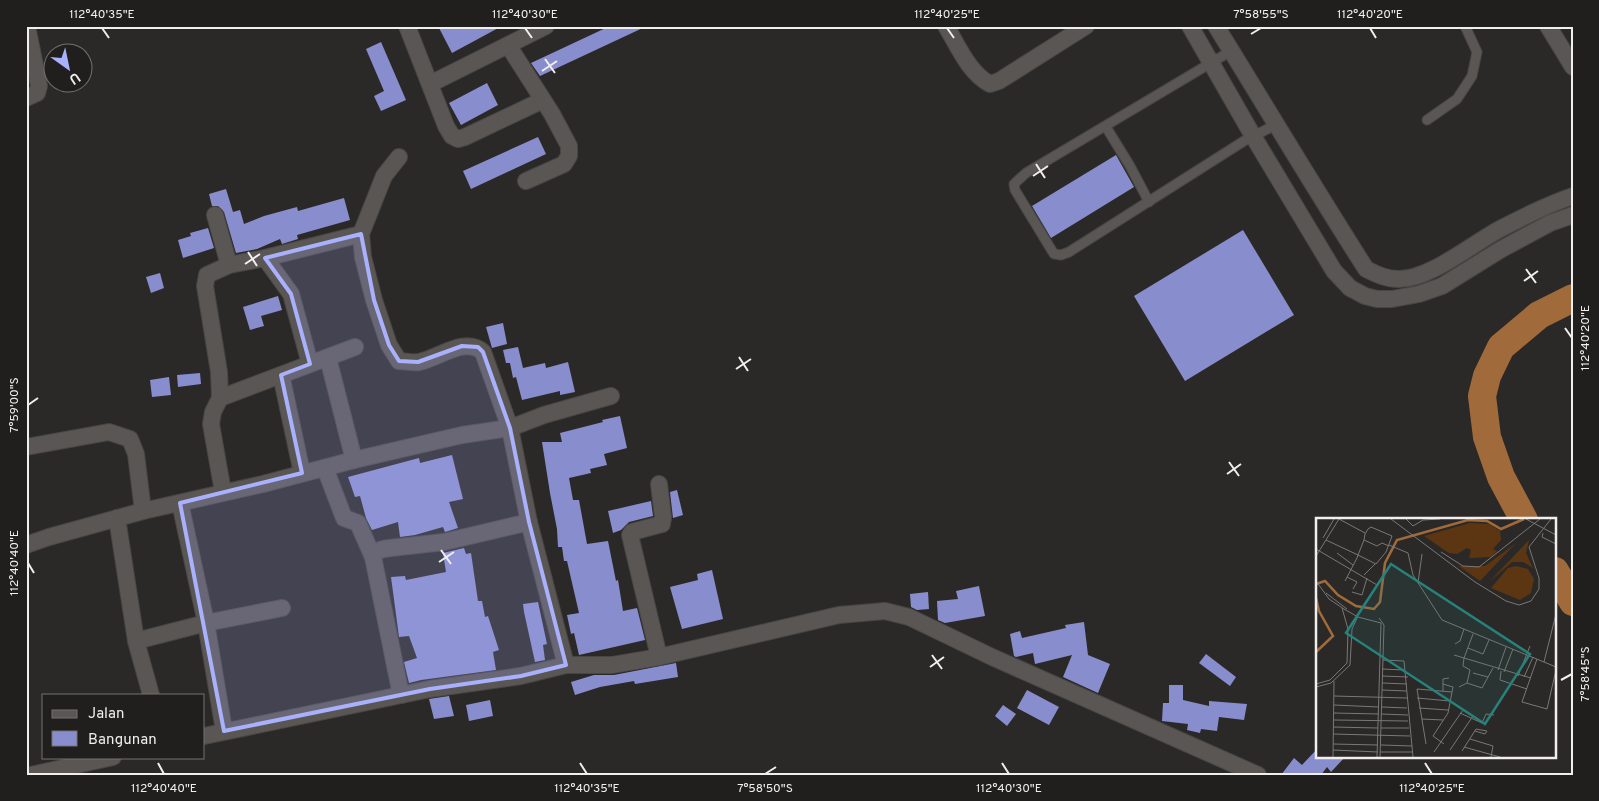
<svg xmlns="http://www.w3.org/2000/svg" width="1599" height="801" viewBox="0 0 1599 801" font-family="Overpass,sans-serif">
<rect width="100%" height="100%" fill="#2b2927"/>
<g fill="none" stroke-linecap="round" stroke-linejoin="round">
<!-- river -->
<g stroke="#a16a3b" stroke-width="28">
<polyline points="1524,520 1501,477 1487,437 1482,396 1487,376 1501,347 1539,315 1573,298"/>
<polyline points="1555,571 1573,602"/>
</g>
</g>
<!-- building -->
<g fill="#888ecd">
<polygon points="438,26 502,26 452,53"/>
<polygon points="610,26 647,26 540,76 531,63"/>
<polygon points="381,42 406,100 381,111 374,96 384,91 366,49"/>
<polygon points="487,83 498,105 461,125 449,103"/>
<polygon points="538,137 546,154 471,189 463,171"/>
<polygon points="1116,155 1134,187 1051,238 1032,206"/>
<polygon points="226,189 233,212 240,210 244,224 264,216 297,207 298,211 344,198 350,220 297,235 298,239 282,244 280,239 257,249 236,253 224,212 218,206 212,206 209,194"/>
<polygon points="208,228 214,248 183,258 178,240 191,236 190,233"/>
<polygon points="1243,230 1294,315 1185,381 1134,296"/>
<polygon points="160,273 164,288 151,293 146,277"/>
<polygon points="278,296 282,310 261,316 264,326 250,330 243,307"/>
<polygon points="503,323 507,344 492,348 486,327"/>
<polygon points="518,347 523,368 545,363 546,368 568,362 575,392 560,395 560,391 522,400 516,377 513,378 510,363 506,363 503,350"/>
<polygon points="200,373 201,384 178,387 177,375"/>
<polygon points="169,377 171,395 152,397 150,380"/>
<polygon points="620,416 627,448 604,454 607,465 590,469 591,473 569,478 573,500 579,500 587,544 608,541 616,581 618,580 623,611 637,608 645,640 579,655 574,633 571,634 567,615 579,613 567,561 564,561 562,547 558,547 557,529 550,493 542,442 562,442 560,433 603,422 602,420"/>
<polygon points="452,455 463,499 449,502 458,528 445,532 443,527 415,535 400,537 398,522 372,530 366,518 360,496 355,497 348,477 419,458 420,463"/>
<polygon points="677,490 683,515 673,518 670,492"/>
<polygon points="651,501 653,516 629,522 621,530 613,533 608,511"/>
<polygon points="464,548 466,554 471,553 478,601 482,601 485,617 488,616 499,650 493,652 496,670 421,680 409,683 404,662 417,658 409,636 399,637 391,577 405,576 406,580 446,572 443,553"/>
<polygon points="712,570 723,619 682,629 670,587 698,580 697,574"/>
<polygon points="979,586 985,616 945,623 938,620 937,601 958,599 956,591"/>
<polygon points="928,592 929,609 917,610 911,607 910,594"/>
<polygon points="538,602 547,644 543,645 545,660 535,662 524,612 523,604"/>
<polygon points="1084,622 1088,655 1110,664 1098,693 1063,677 1072,655 1035,664 1033,653 1016,657 1014,656 1010,634 1020,631 1022,638 1066,628 1065,625"/>
<polygon points="1206,654 1236,677 1230,686 1199,663"/>
<polygon points="676,663 678,677 635,684 634,681 600,687 575,695 571,682 594,675 614,675"/>
<polygon points="1169,685 1183,685 1183,700 1209,706 1209,701 1247,704 1244,720 1219,717 1217,731 1201,729 1200,733 1187,730 1188,724 1162,721 1163,703 1169,703"/>
<polygon points="1027,690 1059,707 1049,725 1017,708"/>
<polygon points="449,696 454,716 434,719 429,699"/>
<polygon points="490,700 493,716 469,721 466,705"/>
<polygon points="1003,705 1016,714 1007,726 995,716"/>
<polygon points="1318,748 1318,757 1345,757 1331,772 1327,767 1321,775 1281,775 1294,758 1302,765"/>
</g>
<g fill="none" stroke-linecap="round" stroke-linejoin="round">
<!-- lane casing -->
<g stroke="#484645" stroke-width="11">
<g id="lane">
<polyline points="1231,51 1026,173 1014,184 1015,190 1054,254 1061,255 1069,252 1244,141 1277,124"/>
<polyline points="1427,120 1457,99 1472,76 1477,52 1465,26"/>
<polyline points="1106,127 1130,166 1149,202"/>
</g>
</g>
<!-- street casing -->
<g stroke="#484645" stroke-width="18">
<g id="street">
<polyline points="407,26 446,126 452,136 458,139 465,137 543,100"/>
<path d="M946 26C958 46 969 73 990 84L999 81 1086 26"/>
<polyline points="1190,26 1253,136 1334,271 1350,288 1365,296 1377,299 1392,299 1419,294 1442,286 1500,250 1550,223 1573,215"/>
<path d="M1216 26C1266 107 1315 189 1366 269 1376 274 1386 279 1398 279 1429 280 1472 244 1500 229 1523 217 1548 204 1573 196"/>
<polyline points="1548,26 1573,67"/>
<polyline points="508,45 552,114 569,146 569,156 564,164 526,181"/>
<polyline points="430,84 546,26"/>
<polyline points="26,98 37,93 39,86 27,26"/>
<path d="M399 157 384 176 361 234 363 257 374 300 389 345 399 361C405 361 413 363 419 362 439 358 465 336 483 352L510 428 544 415 611 396"/>
<polyline points="215,215 229,265"/>
<polyline points="265,258 291,294 310,364"/>
<polyline points="328,358 354,460"/>
<polyline points="281,375 302,473"/>
<polyline points="220,398 355,347"/>
<polyline points="26,447 109,432 130,439 136,454 143,511"/>
<polyline points="325,468 344,518 358,523 373,557"/>
<polyline points="659,484 663,517 662,524 632,532 630,535 659,657"/>
<polyline points="223,492 211,424 213,412 220,398 219,372 205,286 207,275 229,265 265,258 361,234"/>
<polyline points="180,503 206,623 224,731"/>
<polyline points="117,518 136,641 151,695"/>
<polyline points="26,545 49,537 143,511 263,484 354,460 462,435 510,428 529,522 566,665"/>
<polyline points="136,641 206,623 282,608"/>
<path d="M401 695 373 557C376 550 382 549 390 548L444 542 529 522"/>
<polyline points="204,736 430,689 521,676 566,665 612,665 659,657 839,615 885,611 909,617 992,657 1258,775"/>
<polyline points="31,775 113,757"/>
</g>
</g>
<!-- lane -->
<use href="#lane" stroke="#595654" stroke-width="9"/>
<!-- street -->
<use href="#street" stroke="#595654" stroke-width="16"/>
</g>
<!-- marked area -->
<path fill="#a9b0fc" fill-opacity="0.2" stroke="#a9b0fc" stroke-width="4" stroke-linejoin="round" d="M361 234 374 300 389 345 399 361 418 362 462 346 478 347 483 352 510 428 529 522 566 665 521 676 430 689 224 731 180 503 302 473 281 375 310 364 291 294 265 258Z"/>
<!-- ticks -->
<path fill="none" stroke="#f0efed" stroke-width="2" d="M102 28 109 38M525 28 532 38M947 28 954 38M1370 28 1376 38M1251 34 1261 28M545 59 555 73M542 71 557 61M1036 164 1045 178M1033 176 1048 166M248 252 257 266M245 264 260 254M1526 269 1536 283M1524 281 1538 271M1565 328 1572 338M739 357 748 371M736 369 751 359M28 405 38 398M1229 462 1239 476M1227 474 1241 464M441 550 451 564M439 562 454 552M28 563 34 573M932 655 942 669M930 667 944 657M1561 680 1572 674M158 763 164 774M580 763 587 774M1002 763 1009 774M1425 763 1432 774M765 774 776 767"/>
<!-- overview -->
<g transform="translate(1316 518)">
<rect width="240" height="240" fill="#2b2927"/>
<path d="M154 5 173 6 184 13 185 22 177 31 181 33 175 39 153 40 155 32 151 30 141 36 133 35 108 18ZM213 22 210 35 217 50 207 44H196L173 64ZM199 26 164 63 143 48H169ZM200 48 212 51 218 61 215 75 204 82 175 70 192 50Z" fill="#5c3612"/>
<path fill="none" stroke="#a16a3b" stroke-width="2.5" d="M0 66 9 63 22 77 40 88 58 91 64 84 69 45 81 22 152 2 171 3 185 11 208 1M0 80 3 93 17 118 0 134"/>
<path fill="none" stroke="#7a7876" stroke-width="1" d="M23 1 49 15M75 1 159 64 190 83 203 87 215 83 223 71V60L213 29 235 1M90 1 97 8 107 2 124 1M210 1 240 17M227 15 226 19 240 26M7 20 18 1M10 22 42 37 60 46 70 34 76 18 55 9 52 11 49 16 48 22 42 37 41 40 29 63M48 22 61 28 66 25 73 28M73 27 92 35 97 57 126 102 240 149M0 31 61 67M125 34 147 48 163 49 224 1M21 35 37 47M0 38 23 1M48 57 59 46M31 59 41 64 37 71M0 63 13 81 28 91 42 99 65 105 61 239M102 65 106 36M36 74 46 77 51 60M10 75 31 91M63 100 68 107 64 239M157 116 148 140 215 160M139 126 144 123 148 111M152 130 167 136 173 122M138 137 148 140 147 148 154 152 151 165 143 169M221 141 206 184 231 191 240 152M67 142 88 143 97 239M228 144 240 96M66 151 88 152M182 152 190 129M185 153 184 162 211 171M188 154 197 131M157 155 172 159M66 158 92 159M202 158 214 128M208 159 217 139M66 165 91 166M151 165 166 170 177 150M0 166 14 162 31 145 32 111 26 90M127 166 137 169 132 195 117 218 128 226M0 169 15 165 34 147 36 111 42 98M66 172 91 173M127 173V161L133 160M18 178 91 180M101 180 134 183M18 187 63 189M66 189 91 190M103 190 132 192M18 195 63 196M144 195 166 205 170 196 178 197M65 196 92 197M106 201 127 202M18 202 92 203M17 209 62 210M65 210H93M17 216 94 218M154 221 177 228 175 239M17 226 62 227M110 226 101 171 136 174M65 227 96 228M148 229 184 239M17 232 62 234M146 233 160 211 171 213 169 216 159 213M64 234H97M118 234 147 192 157 198 134 232M17 239 18 163"/>
<path fill="#26827b" fill-opacity="0.15" stroke="#26827b" stroke-width="2.5" d="M75 46 214 136 169 206 30 115Z"/>
<rect width="240" height="240" fill="none" stroke="#f0efed" stroke-width="2.5"/>
</g>
<!-- border -->
<rect width="1599" height="801" fill="none" stroke="#211f1d" stroke-width="55"/>
<!-- legend -->
<rect x="42" y="694" width="162" height="65" fill="#211f1d" stroke="#747270"/>
<rect x="52" y="710" width="25" height="8" fill="#595654" stroke="#747270"/>
<text x="88" y="718" font-size="15" fill="#f0efed">Jalan</text>
<rect x="52" y="731" width="25" height="15" fill="#888ecd" stroke="#747270"/>
<text x="88" y="744" font-size="15" fill="#f0efed">Bangunan</text>
<!-- north arrow -->
<g transform="translate(68 68) rotate(147)"><circle r="24" fill="#211f1d" stroke="#747270"/>
<path d="M0-4L9 19L0 12L-9 19Z" fill="#a9b0fc"/>
<text y="-8" font-size="14" font-weight="bold" text-anchor="middle" fill="#f0efed">U</text>
</g>
<rect x="28" y="28" width="1544" height="746" fill="none" stroke="#f0efed" stroke-width="2"/>
<g font-size="12" text-anchor="middle" fill="#f0efed">
<text x="102" y="18">112°40'35"E</text>
<text x="525" y="18">112°40'30"E</text>
<text x="947" y="18">112°40'25"E</text>
<text x="1261" y="18">7°58'55"S</text>
<text x="1370" y="18">112°40'20"E</text>
<text transform="translate(1585 338) rotate(-90)" y="4">112°40'20"E</text>
<text transform="translate(14 405) rotate(-90)" y="4">7°59'00"S</text>
<text transform="translate(14 563) rotate(-90)" y="4">112°40'40"E</text>
<text transform="translate(1585 674) rotate(-90)" y="4">7°58'45"S</text>
<text x="164" y="792">112°40'40"E</text>
<text x="587" y="792">112°40'35"E</text>
<text x="765" y="792">7°58'50"S</text>
<text x="1009" y="792">112°40'30"E</text>
<text x="1432" y="792">112°40'25"E</text>
</g>
</svg>
